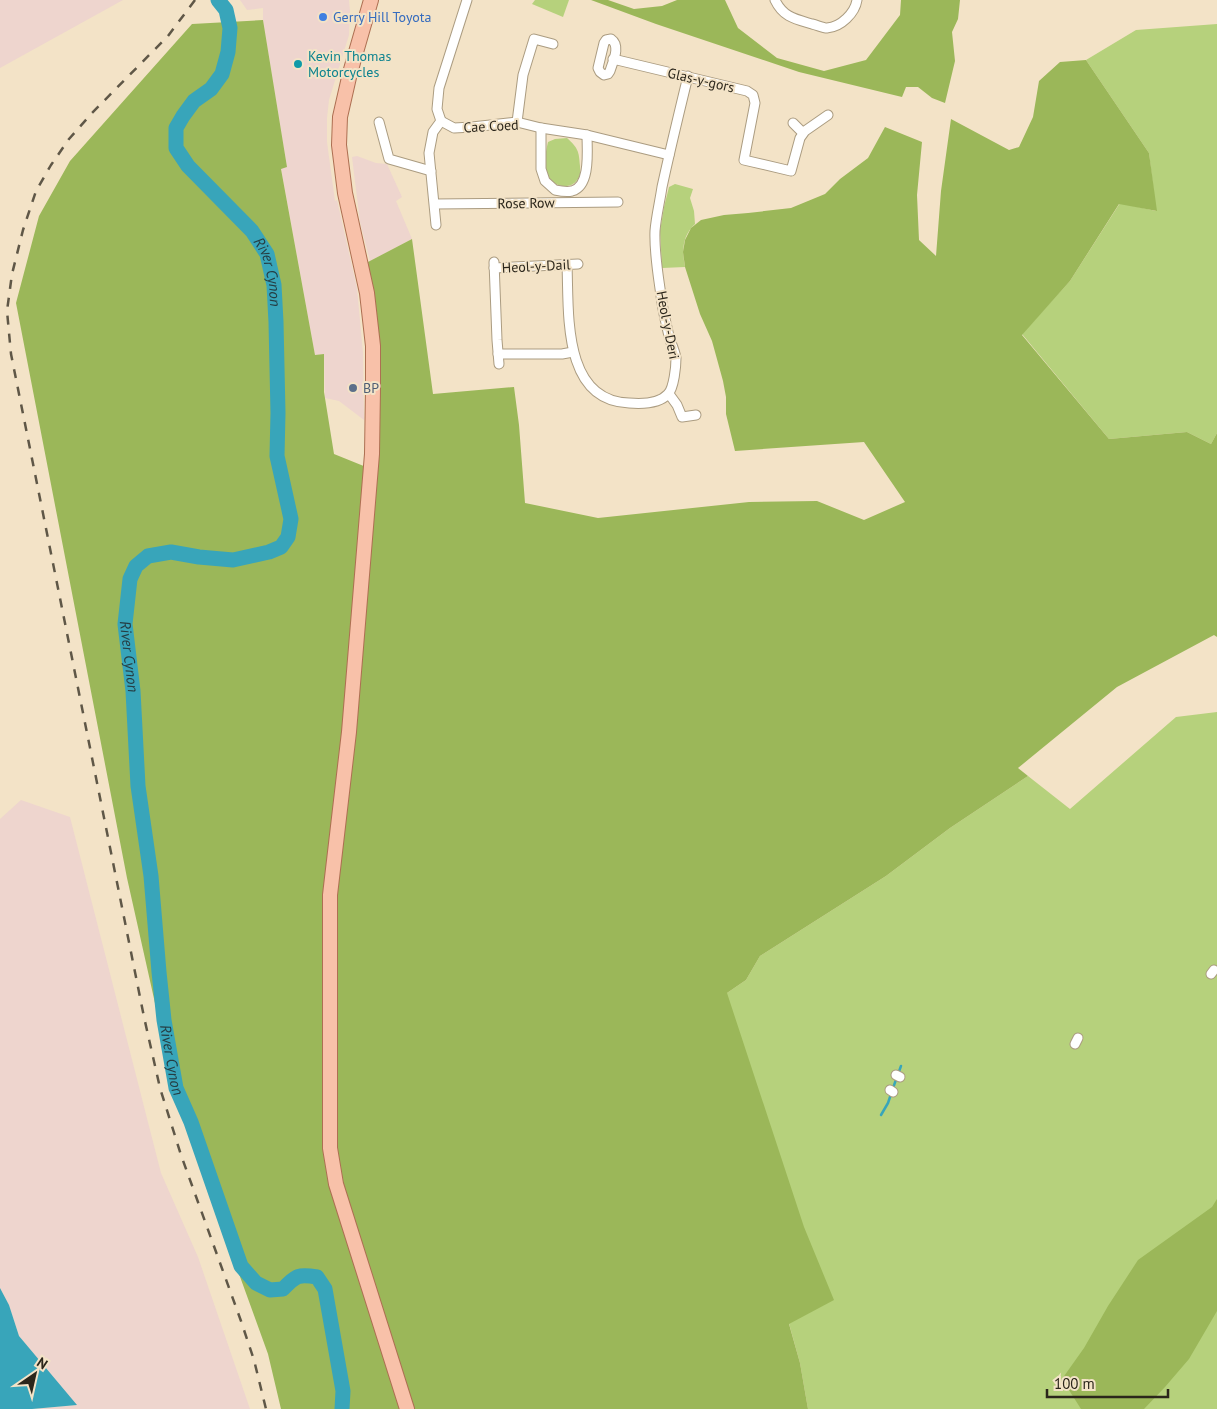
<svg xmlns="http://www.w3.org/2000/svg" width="1217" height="1409" viewBox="0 0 1217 1409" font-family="'PT Sans',sans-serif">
<rect width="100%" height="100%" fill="#f3e3c7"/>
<!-- commercial -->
<g fill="#eed5ce">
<polygon points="0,0 123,0 0,68"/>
<polygon points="240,0 349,0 350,11 349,35 329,100 327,118 327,142 335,201 337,200 357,288 363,353 364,420 339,401 325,398 324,354 315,355 281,168 287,167 263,20 263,8 247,10"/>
<polygon points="357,156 376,163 387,164 402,197 396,201 412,239 370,261 360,222 352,157"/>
<polygon points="21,800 70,817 161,1173 198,1257 250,1409 32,1409 76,1405 19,1336 9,1305 0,1288 0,819"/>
</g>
<!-- green -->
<g fill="#b6d17c">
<polygon points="535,0 569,0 563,17 532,4"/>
<polygon points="1217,24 1217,433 1211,444 1187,432 1109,439 1022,334 1070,281 1120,203 1156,211 1149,153 1086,60 1136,30"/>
<path d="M567 138C578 148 579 151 580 166 580 169 581 174 579 177 572 192 551 187 546 173 543 164 546 151 548 142L555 139Z"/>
<path d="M675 184 693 189 690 198 694 211 695 224C682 236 682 251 685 267L662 268 660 231 664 207 669 187Z"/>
<polygon points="1217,712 1217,1409 808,1409 800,1363 715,1057 727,993 746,980 760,956 886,876 950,828 1028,776 1070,809 1176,717"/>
</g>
<!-- forest -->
<g fill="#9bb759">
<polygon points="591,0 608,0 634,9 662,6 677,0 725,0 738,28 777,58 824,71 866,60 900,15 901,0 960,0 958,19 952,32 955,61 945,103 932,98 918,87 906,87 902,97 799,72 656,24"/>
<polygon points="263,20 287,167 281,169 315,355 324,354 324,392 334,454 376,471 372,293 368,262 412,239 433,394 514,387 519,425 525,503 598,518 749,502 817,501 864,520 905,502 864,442 735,451 726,414 726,397 723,381 712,341 700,314 685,267 683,252 685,240 691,228 701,220 724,215 748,213 791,208 825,194 840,179 868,158 885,127 922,142 917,195 919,240 936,256 941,191 951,119 1009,150 1019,147 1033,117 1039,81 1060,62 1086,60 1149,153 1157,211 1119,204 1070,281 1022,335 1109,439 1187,432 1211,444 1217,433 1217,637 1214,635 1117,687 1018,768 1028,776 950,828 886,876 760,956 746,980 727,993 804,1227 834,1300 789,1324 800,1363 808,1409 281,1409 268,1354 184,1122 174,1088 127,878 16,303 39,216 70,161 192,24"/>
<polygon points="1217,1199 1217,1311 1189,1359 1165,1387 1144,1409 1081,1409 1062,1379 1084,1348 1108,1306 1138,1260 1212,1207"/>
</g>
<!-- water -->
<polygon fill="#38a5ba" points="0,1288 9,1305 19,1336 77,1405 32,1409 0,1409"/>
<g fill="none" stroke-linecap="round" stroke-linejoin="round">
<!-- stream -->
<g stroke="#38a5ba" stroke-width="2.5">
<polyline points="893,1088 901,1066"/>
<polyline points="881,1115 888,1103 891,1094"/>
</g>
<!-- river -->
<path stroke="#38a5ba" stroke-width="15" id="s1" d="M218 0 226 10 230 28 228 52 222 74 211 89 194 101 183 116 176 128V148L188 166 252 231 267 254 274 285 276 322 278 413 277 456 291 519 288 537 281 547 269 552 233 560 199 557 171 552 148 556 136 566 130 579 125 624 133 691 138 786 151 876 159 972 164 1020 176 1088 191 1122 241 1266 256 1283 270 1290 283 1289C296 1275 299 1274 317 1277L325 1289 343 1391 342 1409"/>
<!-- minor casing -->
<g stroke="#ab9c81" stroke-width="11">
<g id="minor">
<path d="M775 0C783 17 795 19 812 24 817 25 823 28 827 28 841 27 855 13 857 0"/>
<path d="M611 39C621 46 613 61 610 71L608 74 604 75 600 72 598 68 604 43 606 40Z"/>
<polyline points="613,59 747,91 753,95 755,103 744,160 791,171 800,138 805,131 828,115"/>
<polyline points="441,121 454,128 472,127 517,122 541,128 587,135 669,155"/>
<polyline points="379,122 389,159 431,171"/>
<polyline points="517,122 523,75 534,39 553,44"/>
<polyline points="793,123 803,133"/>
<path d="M541 128V169L545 181 555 190C560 191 567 192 572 191 591 186 587 150 587 135"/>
<polyline points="435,204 618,202"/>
<polyline points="436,225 429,153 433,132 441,121 437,109 439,88 467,0"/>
<polyline points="494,262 497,340 499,364"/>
<path d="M567 265C569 312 562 401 629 403 641 404 659 404 668 394 674 388 676 366 676 358 675 352 672 345 670 340 667 328 664 315 662 303 659 279 654 255 655 231 656 217 660 201 662 187 670 150 679 113 688 76"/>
<polyline points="494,268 578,264"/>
<polyline points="498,354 562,354 573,352"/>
<polyline points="669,394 677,405 682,417 696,415"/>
<polyline points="1211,974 1214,970"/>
<polyline points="1075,1044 1078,1038"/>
<polyline points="896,1075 900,1077"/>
<polyline points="890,1090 893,1092"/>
</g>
</g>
<!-- primary casing -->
<g stroke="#ad6f52" stroke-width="16">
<polyline id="primary" points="371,0 350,73 340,117 339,145 345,193 367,293 373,346 373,388 372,454 349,732 330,895 330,1148 336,1184 407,1409"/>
</g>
<!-- minor -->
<use href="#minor" stroke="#fff" stroke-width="9"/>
<!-- primary -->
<use href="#primary" stroke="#f8c1a9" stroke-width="14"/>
<!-- rail -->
<polyline stroke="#5f5747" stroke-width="2.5" stroke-dasharray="9 9" stroke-linecap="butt" points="195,0 168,36 92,113 69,139 51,165 36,191 23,230 12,274 7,311 11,354 144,1017 160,1088 181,1155 241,1321 254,1360 266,1409"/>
</g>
<!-- markers -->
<circle fill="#3f7fe0" stroke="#f3e3c7" stroke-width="2" cx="323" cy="17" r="5"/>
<circle fill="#0f9aa8" stroke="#f3e3c7" stroke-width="2" cx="298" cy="64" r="5"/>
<circle fill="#5c6f8a" stroke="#f3e3c7" stroke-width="2" cx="353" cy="388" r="5"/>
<g text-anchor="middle" stroke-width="4" stroke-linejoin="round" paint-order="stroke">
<!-- shop labels -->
<g font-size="14" fill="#366cbe" stroke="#f3e3c7" text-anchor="start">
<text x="333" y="22">Gerry Hill Toyota</text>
</g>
<!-- culture labels -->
<g font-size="14" fill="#0d838f" stroke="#f3e3c7" text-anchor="start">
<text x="308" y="61">Kevin Thomas<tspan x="308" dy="16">Motorcycles</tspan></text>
</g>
<!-- street labels -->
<g font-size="14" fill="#2b261b" stroke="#f3e3c7">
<text transform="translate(701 80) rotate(13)" y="5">Glas-y-gors</text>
<text transform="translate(491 126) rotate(-3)" y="5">Cae Coed</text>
<text transform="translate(526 203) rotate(-1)" y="5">Rose Row</text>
<text transform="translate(536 266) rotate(-3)" y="5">Heol-y-Dail</text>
<text transform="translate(668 325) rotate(79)" y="5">Heol-y-Deri</text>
</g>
<!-- service labels -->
<g font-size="14" fill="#4e5e75" stroke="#f3e3c7" text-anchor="start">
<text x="363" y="393">BP</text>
</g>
<!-- water labels -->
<g font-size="15" font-style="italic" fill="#253d43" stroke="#f3e3c7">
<text dy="5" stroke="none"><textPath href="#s1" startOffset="328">River Cynon</textPath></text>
<text dy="5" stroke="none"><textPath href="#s1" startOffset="852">River Cynon</textPath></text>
<text dy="5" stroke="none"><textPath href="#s1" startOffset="1258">River Cynon</textPath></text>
</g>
</g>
<!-- north arrow -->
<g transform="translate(35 1374) rotate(34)" stroke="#f3e3c7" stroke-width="4" paint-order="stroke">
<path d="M0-4L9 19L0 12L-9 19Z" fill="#2b261b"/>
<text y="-8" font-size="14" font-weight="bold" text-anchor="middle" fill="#2b261b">N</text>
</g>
<!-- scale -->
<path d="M1047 1389v8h121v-8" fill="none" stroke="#2b261b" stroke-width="2.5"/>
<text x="1054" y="1389" font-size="15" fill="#2b261b" stroke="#f3e3c7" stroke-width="4" paint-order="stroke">100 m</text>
</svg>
